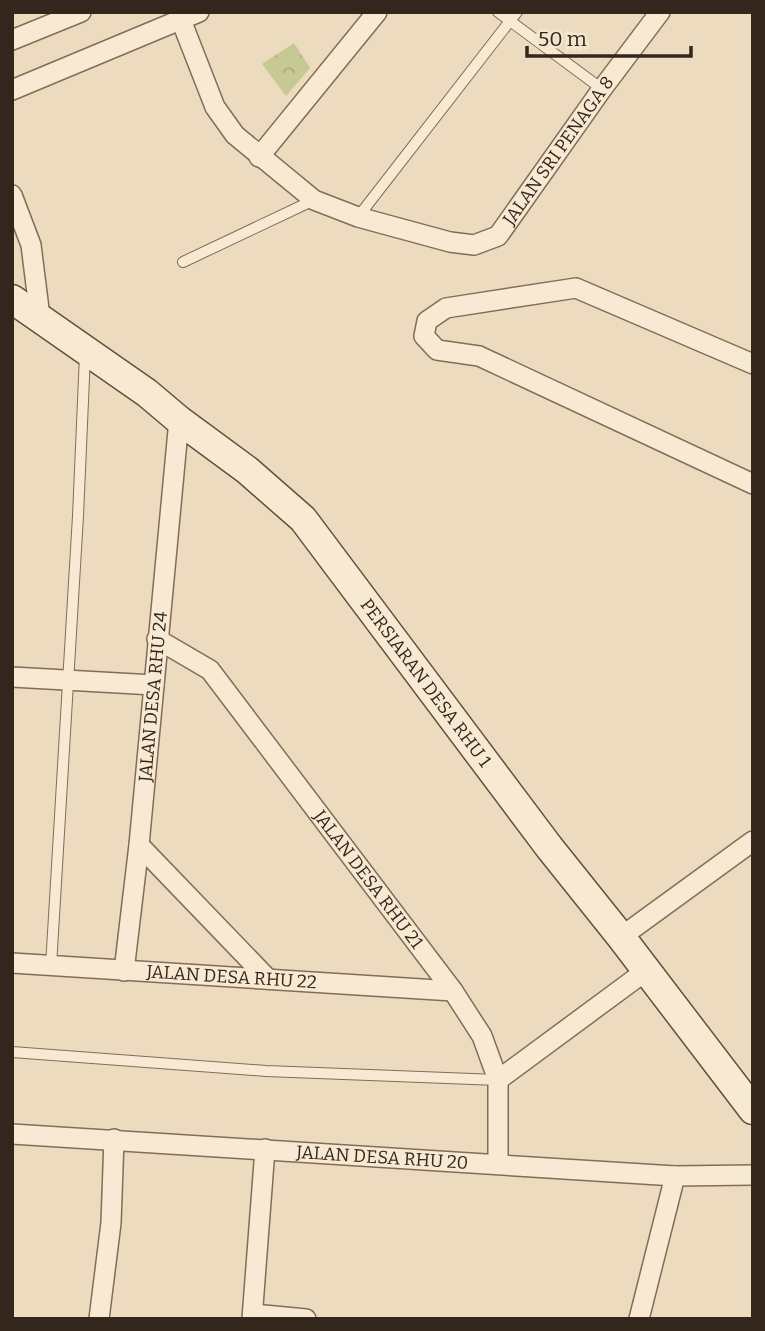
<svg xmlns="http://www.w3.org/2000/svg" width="765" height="1331" viewBox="0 0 765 1331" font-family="Bitter,serif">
<defs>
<pattern id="park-crowns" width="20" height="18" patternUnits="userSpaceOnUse" patternTransform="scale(1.75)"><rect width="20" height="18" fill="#c6c994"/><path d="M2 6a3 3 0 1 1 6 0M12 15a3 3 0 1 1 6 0" fill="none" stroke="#abac7f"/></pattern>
</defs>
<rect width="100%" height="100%" fill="#ecdbbf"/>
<!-- park -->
<polygon fill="url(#park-crowns)" points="294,43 310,68 286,96 262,64"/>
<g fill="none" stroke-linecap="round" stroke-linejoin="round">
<!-- lane casing -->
<g stroke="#836c58" stroke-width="12">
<g id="lane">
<polyline points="498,12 602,89"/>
<polyline points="358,217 517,12"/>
<polyline points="183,262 314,200"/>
<polyline points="51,966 78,516 85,355"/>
<polyline points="12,1052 266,1071 498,1080"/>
</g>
</g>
<!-- street casing -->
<g stroke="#836c58" stroke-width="22">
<g id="street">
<path id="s1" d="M181 20 215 107 235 135 314 200 358 217 450 242 474 245 498 236 602 89 660 12"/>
<polyline points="12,40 81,12"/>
<polyline points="12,90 199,12"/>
<polyline points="259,157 377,12"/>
<polyline points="12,195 31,245 40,317"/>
<polyline points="753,364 576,288 446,308 427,321 424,336 437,350 479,356 753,484"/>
<path id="s2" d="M157 639 210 670 453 991 482 1036 498 1080V1164"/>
<polyline points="12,677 154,685"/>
<polyline points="139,845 268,979"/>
<polyline points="621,937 753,841"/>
<path id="s3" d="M12 963 453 991"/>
<path id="s4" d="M124 971 139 845 179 420"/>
<polyline points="498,1080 647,970"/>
<path id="s5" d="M12 1134 675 1176 753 1175"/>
<polyline points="253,1314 306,1319"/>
<polyline points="99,1319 111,1223 114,1139"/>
<polyline points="252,1319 265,1149"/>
<polyline points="639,1319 675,1176"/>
</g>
</g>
<!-- secondary casing -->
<g stroke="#654e3c" stroke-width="31">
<g id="secondary">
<path id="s6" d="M12 299 147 393 179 420 247 470 303 519 549 847 621 937 753 1110"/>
</g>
</g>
<!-- lane -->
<use href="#lane" stroke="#f7e9d2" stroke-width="10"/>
<!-- street -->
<use href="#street" stroke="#f7e9d2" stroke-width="19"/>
<!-- secondary -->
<use href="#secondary" stroke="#f7e9d2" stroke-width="28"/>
</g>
<g text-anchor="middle" stroke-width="5" stroke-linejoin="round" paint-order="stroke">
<!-- street labels -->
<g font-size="18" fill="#33261c" stroke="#f3e6ce">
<text dy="6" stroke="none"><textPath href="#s1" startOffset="527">JALAN SRI PENAGA 8</textPath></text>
<text dy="6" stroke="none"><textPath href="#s6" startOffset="570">PERSIARAN DESA RHU 1</textPath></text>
<text dy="6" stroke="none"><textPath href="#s4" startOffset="276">JALAN DESA RHU 24</textPath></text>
<text dy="6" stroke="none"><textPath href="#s2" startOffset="324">JALAN DESA RHU 21</textPath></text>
<text dy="6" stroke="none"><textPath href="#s3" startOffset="220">JALAN DESA RHU 22</textPath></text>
<text dy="6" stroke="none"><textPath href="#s5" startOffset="371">JALAN DESA RHU 20</textPath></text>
</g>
</g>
<!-- border -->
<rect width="765" height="1331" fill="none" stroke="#33261c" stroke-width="28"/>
<!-- scale -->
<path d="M527 46v10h164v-10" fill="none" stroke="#33261c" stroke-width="3.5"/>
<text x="538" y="46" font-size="21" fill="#33261c" stroke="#f3e6ce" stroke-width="5" paint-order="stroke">50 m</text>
</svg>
